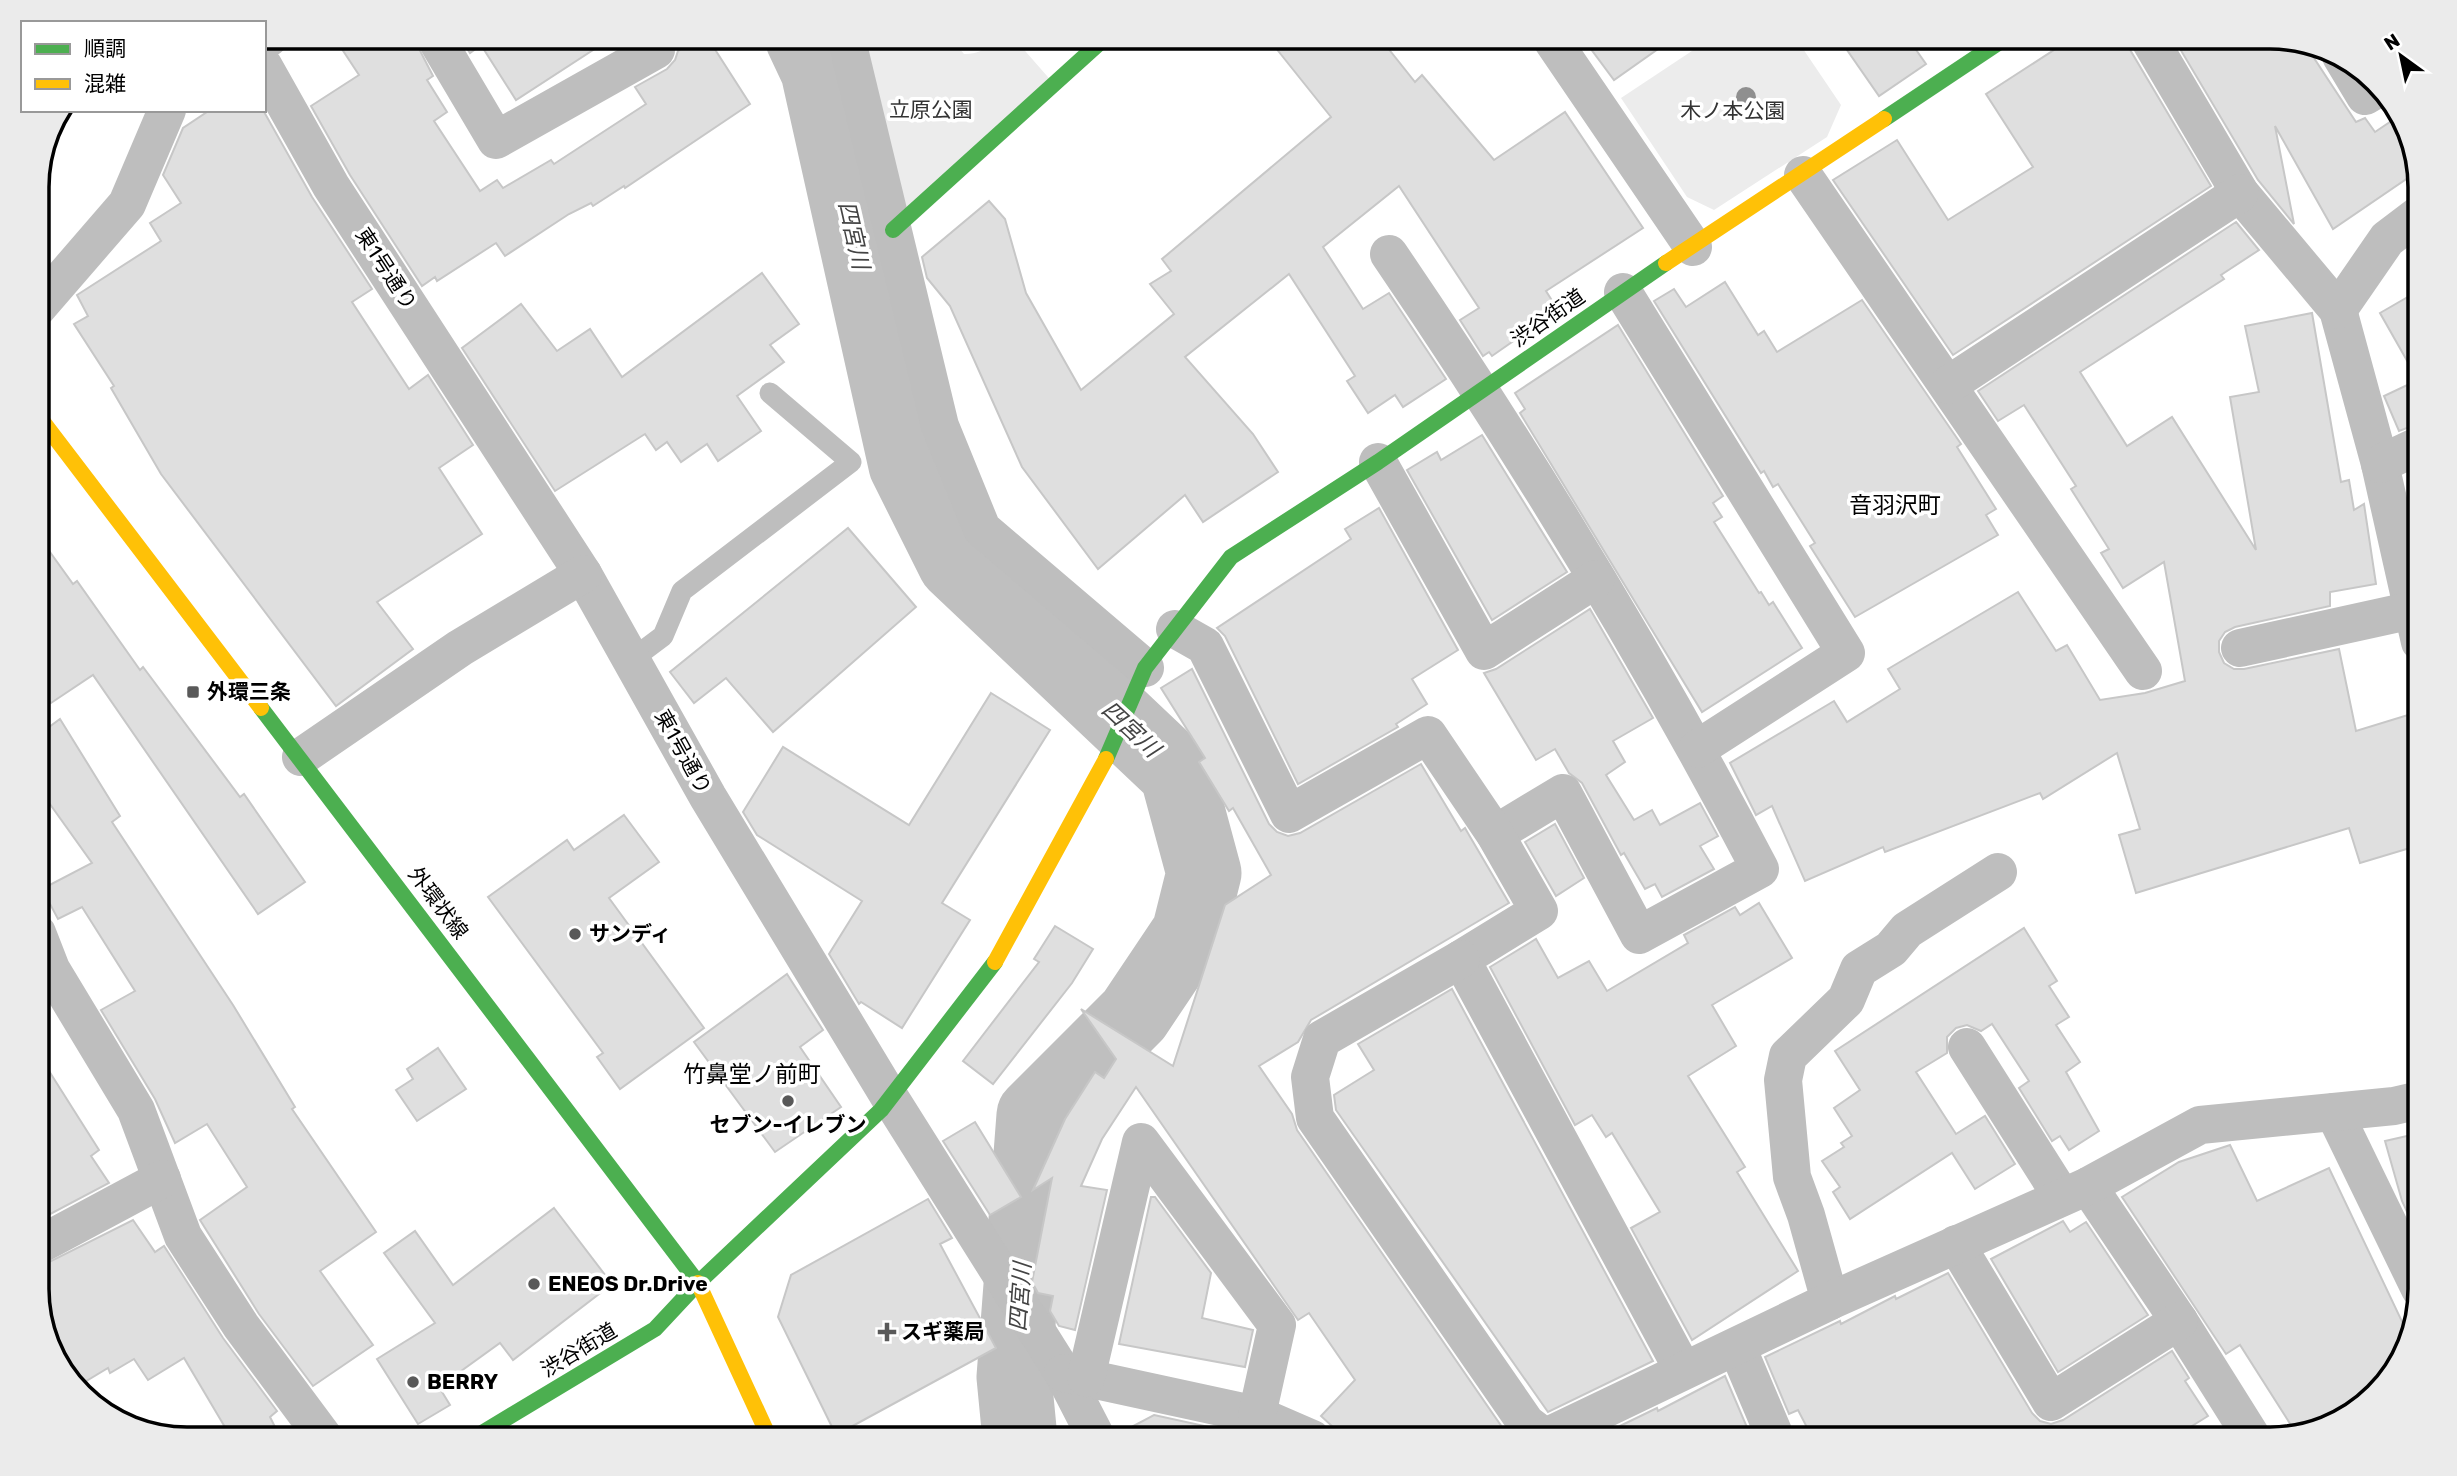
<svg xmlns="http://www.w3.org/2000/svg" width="2457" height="1476" viewBox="0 0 2457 1476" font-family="Rubik,'Noto Sans JP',sans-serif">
<rect width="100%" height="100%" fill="#fff"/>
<!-- green -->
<g fill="#ececec">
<path d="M851 37H950L964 54C987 55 992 37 1013 37L1054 84 893 230Z"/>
<polygon points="1713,37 1795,37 1841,105 1827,137 1714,210 1687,197 1621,98"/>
</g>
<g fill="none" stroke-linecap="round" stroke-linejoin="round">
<!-- river -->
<polyline stroke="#bfbfbf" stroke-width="75" points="802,37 818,71 906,465 955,563 1177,773 1204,873 1189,933 1134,1015 1034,1115 1014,1377 1020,1439"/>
</g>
<!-- building -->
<g fill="#dfdfdf" stroke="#c7c7c7" stroke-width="2">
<polygon points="334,37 413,37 433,76 427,80 447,112 434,121 480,191 497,180 503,188 551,160 554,164 646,104 635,87 667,69 675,60 678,51 699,37 707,37 750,104 625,188 624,186 593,206 591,203 569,214 505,256 496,243 437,281 435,277 422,286 350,175 311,106 359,75"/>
<polygon points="460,37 613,37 516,100 481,45 470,53"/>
<polygon points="1267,37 1379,37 1415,82 1422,75 1494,160 1565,112 1643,228 1546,291 1558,310 1492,356 1489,352 1483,356 1460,320 1479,308 1399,186 1323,247 1363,309 1389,293 1446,379 1403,407 1395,395 1368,413 1347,381 1355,376 1289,274 1185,357 1253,434 1278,472 1203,522 1185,495 1098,569 1022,467 950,306 927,278 922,257 989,201 1005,219 1026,293 1081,390 1174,314 1150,284 1171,271 1162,259 1331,117"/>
<polygon points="1582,37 1675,37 1614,80"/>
<polygon points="1838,37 1907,37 1926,64 1879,96"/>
<polygon points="2074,37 2126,37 2129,48 2211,186 1953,355 1833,180 1897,140 1948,220 2033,167 1986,94"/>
<polygon points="2173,37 2270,37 2306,46 2356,122 2365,118 2375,132 2393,120 2411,149 2418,171 2333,229 2275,126 2294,224 2258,180"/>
<polygon points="210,110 263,110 312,197 372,289 352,302 409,389 428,375 473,445 439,468 482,534 377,602 413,649 336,706 161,474 111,388 114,386 74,324 88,316 77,295 161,241 150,223 181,203 163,175 183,128"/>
<polygon points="2236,222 2259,250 2221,275 2224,279 2080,372 2127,446 2172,417 2256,550 2230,397 2259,392 2245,326 2312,313 2341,482 2349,480 2354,510 2364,504 2376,584 2330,592 2330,606 2235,627 2225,632 2219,641 2219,652 2224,663 2234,669 2244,669 2339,649 2356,731 2408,715 2420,755 2420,845 2360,863 2349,828 2136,893 2119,835 2140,829 2117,753 2043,799 2040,793 1885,852 1883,847 1805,881 1772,806 1756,815 1730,763 1834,701 1847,722 1900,689 1888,669 2018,592 2056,651 2067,645 2100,700 2145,693 2185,681 2164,562 2123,588 2101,553 2109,549 2071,489 2076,486 2024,405 1998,421 1978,391"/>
<polygon points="762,273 799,324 770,345 784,362 737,396 761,431 718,461 707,444 681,462 667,442 656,450 645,434 555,491 462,348 521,304 557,351 590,329 622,377"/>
<polygon points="1725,282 1758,335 1764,331 1777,352 1862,300 1961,444 1957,447 1996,509 1986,515 1998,535 1855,617 1810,546 1815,543 1778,484 1773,487 1764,471 1761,473 1654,301 1674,289 1686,307"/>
<polygon points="2420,290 2420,423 2399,431 2384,396 2418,380 2380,313"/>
<polygon points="1618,325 1723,496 1713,503 1722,517 1714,522 1759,593 1761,592 1769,605 1773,602 1802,648 1702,712 1520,413 1525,409 1515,393"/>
<polygon points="1482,435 1567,572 1492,620 1407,470 1437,452 1441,460"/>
<polygon points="1379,508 1458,650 1412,679 1427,704 1396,724 1398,727 1298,784 1225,636 1217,628 1351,539 1345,529"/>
<polygon points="848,528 916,607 773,732 726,678 694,703 670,672"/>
<polygon points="37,534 73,584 77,581 140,670 143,667 240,797 244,794 305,882 258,914 93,675 51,703 37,684"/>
<polygon points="1590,609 1653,718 1613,741 1625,762 1606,775 1634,820 1652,810 1660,825 1700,803 1718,836 1700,846 1714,869 1662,897 1655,884 1645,889 1624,853 1621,855 1582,783 1569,773 1555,749 1536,760 1484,673 1496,669"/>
<polygon points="1192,669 1269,824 1277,832 1288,836 1300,833 1421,764 1461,831 1465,828 1469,835 1509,903 1311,1020 1298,1042 1259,1066 1292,1114 1297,1130 1504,1430 1496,1439 1346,1439 1321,1416 1355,1380 1309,1313 1298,1320 1136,1087 1102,1139 1081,1186 1107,1190 1075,1330 1059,1326 1050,1311 1053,1296 1038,1293 1032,1282 1052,1178 1033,1190 1065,1119 1095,1072 1104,1078 1116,1059 1081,1009 1173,1066 1225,905 1271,875 1233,808 1229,811 1199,762 1205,758 1161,688"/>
<polygon points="991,693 1050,730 942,903 970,920 902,1028 861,1002 859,1004 829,954 862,901 757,835 743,812 783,747 909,825"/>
<polygon points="60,719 120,816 112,822 233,1005 295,1107 292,1109 376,1232 320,1271 373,1345 313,1386 259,1314 200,1220 247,1187 207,1124 175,1143 155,1099 101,1010 135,991 82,907 58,919 42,889 92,863 37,786 37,736"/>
<polygon points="624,815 659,862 609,898 704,1028 620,1089 597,1057 603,1053 488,897 567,840 574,850"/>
<polygon points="1555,824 1584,878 1556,896 1525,842"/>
<polygon points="1759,903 1792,958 1712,1005 1736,1046 1688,1076 1745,1167 1737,1172 1798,1271 1692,1340 1631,1228 1660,1212 1612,1133 1606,1137 1592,1115 1575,1125 1490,967 1536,939 1558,978 1589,961 1607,991 1688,943 1684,935 1735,907 1740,915"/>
<polygon points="1055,926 1093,949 1072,983 993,1084 963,1061 1039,962 1034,959"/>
<polygon points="2024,928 2057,981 2049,986 2069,1017 2056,1025 2080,1062 2066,1072 2099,1131 2069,1150 2060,1136 2052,1141 2019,1088 2029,1081 1992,1024 1981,1031 1967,1025 1956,1028 1947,1037 1947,1053 1916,1072 1956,1134 1985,1116 2015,1164 1975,1189 1952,1153 1850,1219 1833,1192 1840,1187 1822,1161 1844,1147 1841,1143 1852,1136 1834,1108 1860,1090 1835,1051"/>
<polygon points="787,974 823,1030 800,1047 841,1107 775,1152 694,1042"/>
<polygon points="1452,989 1653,1361 1548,1412 1336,1110 1334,1095 1374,1070 1358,1044"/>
<polygon points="438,1048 466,1089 417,1121 396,1090 413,1079 407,1069"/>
<polygon points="37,1052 99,1150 91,1156 109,1183 37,1221"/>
<polygon points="975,1122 1021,1197 990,1215 943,1141"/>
<polygon points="2420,1133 2420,1230 2416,1231 2402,1201 2385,1141"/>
<polygon points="2230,1145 2257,1201 2329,1168 2407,1332 2400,1365 2345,1419 2296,1433 2240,1345 2226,1354 2122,1197 2179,1162"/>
<polygon points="1151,1197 1155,1197 1211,1273 1202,1318 1253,1330 1245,1367 1119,1344"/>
<polygon points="928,1199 952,1238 940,1244 996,1348 836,1435 778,1317 791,1275"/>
<polygon points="554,1208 612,1284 513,1360 500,1343 439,1387 450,1405 418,1424 377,1359 435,1323 384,1253 415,1231 453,1285"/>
<polygon points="133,1220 155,1252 164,1246 223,1338 277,1411 270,1417 281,1439 232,1439 184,1358 148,1380 134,1359 110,1373 108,1368 78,1386 57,1365 37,1299 37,1268"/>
<polygon points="2063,1221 2070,1232 2086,1222 2148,1315 2058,1372 1991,1259"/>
<polygon points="1948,1273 2032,1413 2040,1421 2051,1424 2063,1420 2172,1351 2189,1378 2185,1381 2208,1416 2171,1439 1813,1439 1798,1410 1789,1414 1765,1357 1840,1321 1841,1324 1895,1296 1896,1299"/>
<polygon points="1725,1376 1749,1432 1734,1439 1602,1439 1622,1429 1620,1426 1657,1408 1658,1411"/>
<polygon points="1154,1415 1223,1430 1227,1439 1119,1439 1118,1434"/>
</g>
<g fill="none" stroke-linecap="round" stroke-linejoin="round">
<!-- lane -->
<polyline stroke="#bebebe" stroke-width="21" points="631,660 663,636 682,591 851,462 770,393"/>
<!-- street -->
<g stroke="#bebebe" stroke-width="38">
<polyline points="435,37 496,140 656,50 648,37"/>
<polyline points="846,37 940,426 982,529 1145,668"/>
<polyline points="1550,37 1693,247"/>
<polyline points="2148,37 2240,193 2338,310 2380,464 2420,642"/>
<polyline points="264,41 270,37"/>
<polyline points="2341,56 2365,96 2377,89"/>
<polyline points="264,67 331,186 583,574 708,797 890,1098 1063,1373 1097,1439"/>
<polyline points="1803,175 2143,671"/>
<path d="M1389 254C1524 452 1649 657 1760 869L1639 935 1563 793 1495 834"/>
<polyline points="1623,292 1846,653 1697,749"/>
<polyline points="37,308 127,204 167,110"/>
<polyline points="2338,310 2387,239 2420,214"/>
<polyline points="1948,385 2240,193"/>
<polyline points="1378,462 1484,651 1596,579"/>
<polyline points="2380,464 2420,445"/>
<polyline points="1175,629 1205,646 1289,814 1428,735 1495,834 1539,911 1461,959 1683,1370"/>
<polyline points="2240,648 2413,610"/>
<polyline points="301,757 460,648 583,574"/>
<polyline points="37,933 51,969 136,1110 183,1236 241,1326 325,1439"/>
<polyline points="1461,959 1322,1039 1310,1077 1315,1118 1526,1423 1547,1439"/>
<polyline points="1967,1047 2062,1197"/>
<polyline points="2334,1112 2420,1289"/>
<polyline points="2088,1186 2179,1321 2253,1439"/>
<polyline points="1956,1244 2051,1402 2179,1321"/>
<polyline points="37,1246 162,1179"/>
<polyline points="1830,1301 1806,1215 1792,1177 1783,1080 1788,1056 1846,1000 1859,969 1891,949 1907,930 1998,872"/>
<polyline points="1737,1347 1776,1439"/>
<polyline points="1063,1373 1257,1415 1312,1439"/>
<polyline points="1086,1378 1141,1142 1277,1325 1257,1415"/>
<polyline points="1542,1439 1830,1301 2088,1186 2200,1125 2394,1106 2420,1100"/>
</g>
<!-- fast -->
<g stroke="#4caf50" stroke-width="16">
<polyline points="1884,119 2007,37"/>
<polyline points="893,230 1106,37"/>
<polyline points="261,708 698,1283"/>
<polyline points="1106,759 1145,668 1231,557 1378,462 1666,263"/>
<polyline points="472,1439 655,1329 698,1283 881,1110 995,962"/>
</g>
<!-- slow -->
<g stroke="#ffc107" stroke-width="16">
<polyline points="1666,263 1884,119"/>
<polyline points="37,414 261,708"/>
<polyline points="995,962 1106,759"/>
<polyline points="698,1283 770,1439"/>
</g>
</g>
<!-- trees -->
<circle fill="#8f8f8f" cx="1746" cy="97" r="10"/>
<!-- markers -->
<g fill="#595959" stroke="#fff" stroke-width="2.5">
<rect x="186" y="685" width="14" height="14" rx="3.5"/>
<circle cx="575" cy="934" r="7"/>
<circle cx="788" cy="1101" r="7"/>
<circle cx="534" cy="1284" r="7"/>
<path d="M883.5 1321.5h7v7h7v7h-7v7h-7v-7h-7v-7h7z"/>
<circle cx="413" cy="1382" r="7"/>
</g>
<g text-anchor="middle" stroke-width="7" stroke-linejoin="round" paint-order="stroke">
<!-- park labels -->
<g font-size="21" fill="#333" stroke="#fff">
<text x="931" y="117">立原公園</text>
<text x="1733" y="118">木ノ本公園</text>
</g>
<!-- street labels -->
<g font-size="21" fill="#000" stroke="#fff">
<text transform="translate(386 269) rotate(57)" y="7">東1号通り</text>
<text transform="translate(1548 318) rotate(-35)" y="7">渋谷街道</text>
<text transform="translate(683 752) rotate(61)" y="7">東1号通り</text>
<text transform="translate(438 903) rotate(53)" y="7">外環状線</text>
<text transform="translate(579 1350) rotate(-31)" y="7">渋谷街道</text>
</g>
<!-- poi labels -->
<g font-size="21" font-weight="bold" fill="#000" stroke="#fff" text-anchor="start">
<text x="207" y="699">外環三条</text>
<text x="589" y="941">サンディ</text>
<text x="788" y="1132" text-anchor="middle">セブン-イレブン</text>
<text x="548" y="1291">ENEOS Dr.Drive</text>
<text x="901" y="1339">スギ薬局</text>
<text x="427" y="1389">BERRY</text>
</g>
<!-- water labels -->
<g font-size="23" font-style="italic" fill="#444" stroke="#fff">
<text transform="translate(854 235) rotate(77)" y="8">四宮川</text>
<text transform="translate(1131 729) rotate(43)" y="8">四宮川</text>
<text transform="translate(1020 1297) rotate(-86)" y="8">四宮川</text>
</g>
<!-- neighbourhood labels -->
<g font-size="23" fill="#000" stroke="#fff">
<text x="1895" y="513">音羽沢町</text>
<text x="752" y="1082">竹鼻堂ノ前町</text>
</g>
</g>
<!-- crop -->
<path d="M0 0H2457V1476H0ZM187 49H2270A138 138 0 0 1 2408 187V1289A138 138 0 0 1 2270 1427H187A138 138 0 0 1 49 1289V187A138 138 0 0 1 187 49Z" fill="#ebebeb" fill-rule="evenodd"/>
<path fill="none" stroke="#000" stroke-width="3.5" d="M187 49H2270A138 138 0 0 1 2408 187V1289A138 138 0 0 1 2270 1427H187A138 138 0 0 1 49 1289V187A138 138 0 0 1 187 49Z"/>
<!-- legend -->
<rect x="21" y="21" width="245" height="91" fill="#ffffff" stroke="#999999" stroke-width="2"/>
<rect x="35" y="44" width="35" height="10" fill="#4caf50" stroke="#999999" stroke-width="2"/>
<text x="84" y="56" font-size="21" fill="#000000">順調</text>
<rect x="35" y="79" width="35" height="10" fill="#ffc107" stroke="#999999" stroke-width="2"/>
<text x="84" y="91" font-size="21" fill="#000000">混雑</text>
<!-- north arrow -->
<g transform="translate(2401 56) rotate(327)" stroke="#ffffff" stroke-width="5" paint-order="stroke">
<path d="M0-5L12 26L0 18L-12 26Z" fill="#000000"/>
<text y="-10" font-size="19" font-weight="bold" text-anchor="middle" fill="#000000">N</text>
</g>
</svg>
